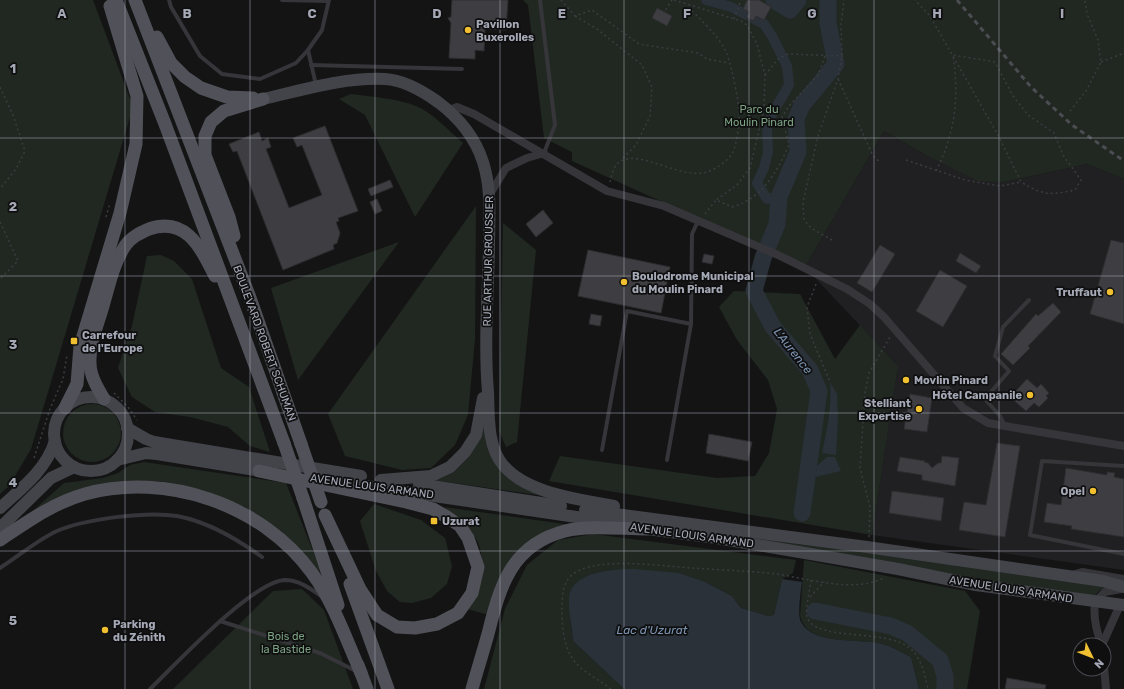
<svg xmlns="http://www.w3.org/2000/svg" width="1124" height="689" viewBox="0 0 1124 689" font-family="Rubik,sans-serif">
<rect width="100%" height="100%" fill="#141415"/>
<!-- built -->
<polygon fill="#202022" points="884,131 924,154 1004,182 1087,164 1124,179 1124,570 872,535 898,366 805,267"/>
<!-- green -->
<g fill="#202821">
<polygon points="0,0 93,0 133,107 31,449 9,486 0,494"/>
<polygon points="523,0 1124,0 1124,179 1087,164 1004,182 978,181 924,154 884,131 805,267 572,161 572,152 544,138 528,5"/>
<path d="M351 94C372 97 396 98 416 106 433 113 449 131 463 143L415 217 365 115 339 99Z"/>
<polygon points="476,206 475,339 468,415 455,445 431,468 402,470 345,456 328,414"/>
<polygon points="503,223 536,250 517,442 506,447 499,431"/>
<polygon points="399,242 298,380 271,288"/>
<polygon points="161,255 174,261 192,279 221,368 249,387 270,452 250,446 228,427 190,417 155,412 132,397 118,368 132,326 147,256"/>
<polygon points="734,291 800,294 835,359 860,325 898,366 872,535 549,481 560,456 717,478 755,476 769,453 777,409 768,380 737,340 719,307"/>
<circle cx="92" cy="433" r="29"/>
<polygon points="484,425 491,455 551,497 433,480"/>
<polygon points="144,462 286,483 322,574 282,532 245,507 202,490 160,481 124,482 26,517 64,483 103,478 118,473 130,465"/>
<polygon points="412,486 601,515 1110,586 1099,591 1093,598 857,558 411,489"/>
<polygon points="374,504 421,520 445,538 452,566 447,584 431,598 412,603 400,602 387,591 376,571 360,521"/>
<path d="M444 507 571 525 532 542 489 615 467 609C476 585 492 555 471 532 463 523 452 516 444 507Z"/>
<path d="M593 534 796 560 793 573 782 579 774 615 768 616 741 608 732 596 705 582 577 583C565 599 571 622 573 641L624 689H484L505 609 527 565 558 540Z"/>
<path d="M804 560 965 591 980 611 967 689H919L911 657C902 653 892 646 882 644 859 638 807 647 800 616Z"/>
<polygon points="302,589 324,610 353,689 173,689 273,591"/>
</g>
<!-- water -->
<g fill="#2a3139">
<path d="M830 382 837 394 838 419 836 455 822 453C827 430 832 406 830 382Z"/>
<polygon points="827,457 835,457 841,471 815,477 817,466"/>
<path d="M635 569 679 573 705 582 732 596 741 608 768 616 774 615 782 579 802 582C801 591 797 614 801 622 814 646 861 638 882 644 892 646 902 653 911 657L919 689H624L573 641C572 627 568 611 569 597 572 571 615 569 635 569Z"/>
</g>
<g fill="none" stroke-linecap="round" stroke-linejoin="round">
<!-- canal -->
<g stroke="#2a3139" stroke-width="10">
<polyline points="706,0 731,7 747,15"/>
<polyline points="754,19 764,24 772,36 787,66 789,85 772,114 767,130 768,152 764,168 757,183 767,199 779,197"/>
</g>
<!-- river -->
<g stroke="#2a3139" stroke-width="17">
<polyline points="774,0 790,10 798,0"/>
<polyline points="802,513 819,391 810,370 773,327 754,291 763,258 777,224 779,197 798,152 796,119 802,105 836,64 828,23 828,0"/>
<polyline points="815,611 891,626 907,633 940,660 945,676 945,689"/>
</g>
</g>
<!-- building -->
<g fill="#3e3e42" stroke="#2e2e31">
<polygon points="452,0 508,0 506,30 485,29 484,51 475,50 475,59 449,58 451,23 448,18 451,17"/>
<polygon points="747,0 759,0 771,7 764,20 756,16 753,21 746,17 749,12 743,9"/>
<polygon points="657,8 672,16 667,26 652,18"/>
<polygon points="325,126 358,211 338,218 339,221 336,222 340,233 337,243 333,245 334,249 283,270 237,151 233,152 229,144 259,132 262,141 268,138 271,147 266,149 289,208 322,195 302,145 297,147 293,138"/>
<polygon points="390,180 393,187 371,196 368,189"/>
<polygon points="377,199 382,211 375,214 370,202"/>
<polygon points="543,210 553,223 536,237 526,224"/>
<polygon points="1111,240 1124,243 1124,324 1090,314"/>
<polygon points="880,245 895,254 872,292 857,283"/>
<polygon points="588,250 670,267 661,313 578,296"/>
<polygon points="960,253 981,266 976,273 956,261"/>
<polygon points="704,254 714,256 712,264 702,262"/>
<polygon points="940,270 967,286 943,327 916,311"/>
<polygon points="1053,303 1061,312 1028,346 1030,348 1013,365 1001,354 1036,314 1038,316"/>
<polygon points="591,314 602,316 600,326 589,324"/>
<polygon points="1027,379 1037,388 1041,384 1049,393 1046,396 1048,398 1039,407 1034,403 1026,411 1010,397"/>
<polygon points="910,394 932,398 927,432 904,429"/>
<polygon points="709,434 752,442 748,461 706,453"/>
<polygon points="997,443 1020,446 1005,537 959,530 964,502 986,505"/>
<polygon points="942,456 959,458 955,486 922,480 922,475 897,471 900,457 925,461 924,462 928,463 932,468 938,463 941,463"/>
<polygon points="1066,468 1107,475 1107,472 1115,473 1114,477 1124,479 1124,537 1071,529 1072,526 1044,522 1047,503 1061,505"/>
<polygon points="892,491 944,498 941,521 889,513"/>
<polygon points="1007,678 1046,685 1045,689 1005,689"/>
</g>
<g fill="none" stroke-linecap="round" stroke-linejoin="round">
<!-- path -->
<g stroke="#3b3c41" stroke-width="1.5" stroke-dasharray="2 3" stroke-linecap="butt">
<polyline points="561,0 575,16 592,10 639,44 698,53 707,59 729,63"/>
<path d="M674 0 741 21 747 25 757 44 765 75 764 109 750 168 737 185 716 200 732 207C763 198 776 173 789 145L782 117 789 106 818 75 825 56"/>
<polyline points="663,14 672,0"/>
<polyline points="575,16 597,29 642,65 652,87 650,116 636,145 621,160"/>
<polyline points="734,19 741,0"/>
<polyline points="1101,62 1124,53"/>
<polyline points="765,75 778,59 788,54 842,56"/>
<polyline points="838,79 873,156 881,163"/>
<polyline points="0,87 13,115 25,151 16,169 0,189"/>
<polyline points="1070,111 1086,91 1101,62 1098,40 1087,14 1085,0"/>
<polyline points="906,160 965,180 1000,186 1021,182 998,135 930,16 915,0"/>
<path d="M936 171C956 131 959 98 953 55L995 62 1013 96 1028 115 1054 133 1063 155 1081 180 1075 190C1050 195 1044 196 1021 182"/>
<path d="M610 182C612 175 613 165 621 161 642 150 681 180 707 172 716 169 728 161 733 152 736 146 740 123 739 116 739 101 732 68 727 54 721 38 698 17 686 5"/>
<polyline points="705,214 716,200"/>
<polyline points="106,217 110,203"/>
<polyline points="0,222 18,261 0,279"/>
<polyline points="832,240 811,228 804,220 803,202 818,136 838,79 842,56 841,24 844,0"/>
<polyline points="816,284 807,307 810,334 830,382"/>
<polyline points="114,393 128,407 137,420"/>
<polyline points="34,458 50,409 63,379 67,355"/>
<polyline points="869,537 870,507 860,468 865,393 869,373 890,337"/>
<path d="M811 580C810 589 805 610 807 617 816 643 889 627 912 650 922 660 925 676 928 689"/>
<polyline points="810,597 824,582"/>
<path d="M611 689C600 680 586 674 577 664 563 650 562 626 562 607 562 594 563 582 573 574 580 569 590 566 599 565 629 561 662 566 692 568 720 570 749 571 777 574 809 579 854 593 884 578"/>
</g>
<!-- service -->
<g stroke="#35353a" stroke-width="4">
<polyline points="169,0 171,7 200,56 222,74 260,79 296,63 308,50 322,30 329,0"/>
<polyline points="282,0 328,1"/>
<polyline points="540,0 555,125 544,153"/>
<polyline points="308,50 316,85"/>
<polyline points="311,65 462,69"/>
<polyline points="1005,426 1000,416 985,399 1009,371 995,356 1003,327 1029,300"/>
<polyline points="602,450 627,311 691,324"/>
<polyline points="667,460 691,324 692,234 698,221"/>
<polyline points="1124,466 1042,461 1030,535 1124,554"/>
<path d="M0 568C17 557 39 539 57 531 85 519 147 511 177 516 209 522 237 539 262 557"/>
<polyline points="220,621 320,653 356,671"/>
<path d="M150 689C176 664 253 581 285 580 299 580 311 589 321 596"/>
</g>
<!-- minor -->
<g stroke="#35353a" stroke-width="8">
<polyline points="449,110 457,107 474,114 607,191 664,206 778,255 847,289 870,304 884,317 963,408 988,423 1005,426 1124,446"/>
<polyline points="490,194 506,168 527,158 544,153"/>
<polyline points="1072,575 1082,572 1124,579"/>
<path d="M1102 645C1096 631 1093 618 1095 602L1105 592 1121 589"/>
<polyline points="1102,645 1120,605"/>
<polyline points="1104,666 1106,689"/>
</g>
<!-- secondary -->
<g stroke="#43444a" stroke-width="12">
<path d="M263 99C303 90 344 77 385 79 403 80 424 92 438 102 458 117 475 137 483 162 492 190 489 218 489 247 488 295 484 344 488 392 489 415 487 446 503 465 527 494 579 499 614 506"/>
<circle cx="91" cy="434" r="37"/>
<polyline points="127,428 146,439 154,442 361,476"/>
<polyline points="117,460 146,453 157,454 267,472"/>
<polyline points="325,480 597,520 647,529 717,538 898,569 976,585 1124,605"/>
<polyline points="381,480 431,476 450,467 465,452 476,435 483,398"/>
<polyline points="419,484 561,506"/>
<path d="M0 508C22 488 46 470 55 441"/>
<polyline points="585,510 867,547 1103,581 1124,587"/>
<polyline points="0,528 51,478 74,467"/>
</g>
<!-- primary -->
<g stroke="#515259" stroke-width="13">
<polyline points="116,0 165,124 284,443"/>
<polyline points="135,0 249,295 301,444"/>
<polyline points="157,37 171,63 185,77 201,88 227,97 253,98"/>
<polyline points="234,236 229,217 205,155 205,136 211,122 224,111 263,99"/>
<path d="M104 399C98 389 90 376 90 363 89 344 98 324 103 306 109 286 113 264 125 246 131 237 140 233 149 229 187 216 201 249 215 276"/>
<polyline points="65,408 77,384 80,346 120,213 136,144 137,96 110,6"/>
<polyline points="259,471 406,502 433,509 447,517 460,526 468,538 478,567 472,593 458,613 437,624 415,628 397,627 377,615 360,589 325,515"/>
<polyline points="303,498 338,605"/>
<path d="M0 540C27 522 53 503 85 494 166 472 262 504 312 573 334 603 346 639 361 673"/>
<polyline points="350,584 388,689"/>
<polyline points="358,665 367,689"/>
<path d="M472 689C477 671 483 652 488 634 500 586 511 545 565 531 589 525 622 529 647 529"/>
</g>
<!-- rail -->
<polyline stroke="#4c4d53" stroke-width="3" stroke-dasharray="5 4" stroke-linecap="butt" points="957,0 1031,87 1072,125 1124,161"/>
<!-- primary-bridge -->
<g stroke="#515259" stroke-width="13">
<polyline points="284,443 303,498"/>
<polyline points="301,444 321,502"/>
</g>
</g>
<!-- grid -->
<path fill="none" stroke="#a5a9b6" stroke-width="1" stroke-opacity="0.55" d="M125 0V689M250 0V689M375 0V689M500 0V689M624 0V689M749 0V689M874 0V689M999 0V689M0 138H1124M0 276H1124M0 413H1124M0 551H1124"/>
<!-- markers -->
<g fill="#f0c031" stroke="#0f0f10" stroke-width="1.5">
<circle cx="468" cy="30" r="4"/>
<circle cx="624" cy="282" r="4"/>
<circle cx="1110" cy="292" r="4"/>
<rect x="70" y="337" width="8" height="8" rx="2"/>
<circle cx="906" cy="380" r="4"/>
<circle cx="1030" cy="395" r="4"/>
<circle cx="919" cy="409" r="4"/>
<circle cx="1093" cy="491" r="4"/>
<rect x="430" y="517" width="8" height="8" rx="2"/>
<circle cx="105" cy="630" r="4"/>
</g>
<g text-anchor="middle" stroke-width="3.5" stroke-linejoin="round" paint-order="stroke">
<!-- poi labels -->
<g font-size="11" font-weight="bold" fill="#a5a9b6" stroke="#0f0f10" text-anchor="start">
<text x="476" y="28">Pavillon<tspan x="476" dy="13">Buxerolles</tspan></text>
<text x="632" y="280">Boulodrome Municipal<tspan x="632" dy="13">du Moulin Pinard</tspan></text>
<text x="1102" y="296" text-anchor="end">Truffaut</text>
<text x="82" y="339">Carrefour<tspan x="82" dy="13">de l'Europe</tspan></text>
<text x="914" y="384">Movlin Pinard</text>
<text x="1022" y="399" text-anchor="end">Hôtel Campanile</text>
<text x="911" y="407" text-anchor="end">Stelliant<tspan x="911" dy="13">Expertise</tspan></text>
<text x="1085" y="495" text-anchor="end">Opel</text>
<text x="442" y="525">Uzurat</text>
<text x="113" y="628">Parking<tspan x="113" dy="13">du Zénith</tspan></text>
</g>
<!-- park labels -->
<g font-size="11" fill="#7ca182" stroke="#0f0f10">
<text x="759" y="113">Parc du<tspan x="759" dy="13">Moulin Pinard</tspan></text>
<text x="286" y="640">Bois de<tspan x="286" dy="13">la Bastide</tspan></text>
</g>
<!-- street labels -->
<g font-size="11" fill="#a5a9b6" stroke="#0f0f10">
<text transform="translate(488 261) rotate(-89)" y="4">RUE ARTHUR GROUSSIER</text>
<text transform="translate(265 343) rotate(70)" y="4">BOULEVARD ROBERT SCHUMAN</text>
<text transform="translate(372 486) rotate(8)" y="4">AVENUE LOUIS ARMAND</text>
<text transform="translate(692 535) rotate(8)" y="4">AVENUE LOUIS ARMAND</text>
<text transform="translate(1011 589) rotate(9)" y="4">AVENUE LOUIS ARMAND</text>
</g>
<!-- water labels -->
<g font-size="12" font-style="italic" fill="#7c94b1" stroke="#0f0f10">
<text transform="translate(793 351) rotate(52)" y="4">L'Aurence</text>
<text x="652" y="634">Lac d'Uzurat</text>
</g>
</g>
<g font-size="13" text-anchor="middle" font-weight="bold" fill="#a5a9b6" stroke="#0f0f10" stroke-width="3.5" stroke-linejoin="round" paint-order="stroke">
<text x="62" y="18">A</text>
<text x="187" y="18">B</text>
<text x="312" y="18">C</text>
<text x="437" y="18">D</text>
<text x="562" y="18">E</text>
<text x="687" y="18">F</text>
<text x="812" y="18">G</text>
<text x="937" y="18">H</text>
<text x="1062" y="18">I</text>
<text x="13" y="73">1</text>
<text x="13" y="211">2</text>
<text x="13" y="349">3</text>
<text x="13" y="487">4</text>
<text x="13" y="625">5</text>
</g>
<!-- north arrow -->
<g transform="translate(1092 657) rotate(133)"><circle r="19" fill="#0f0f10" stroke="#4b4d52"/>
<path d="M0-3L7 15L0 10L-7 15Z" fill="#f0c031"/>
<text y="-6" font-size="11" font-weight="bold" text-anchor="middle" fill="#a5a9b6">N</text>
</g>
</svg>
